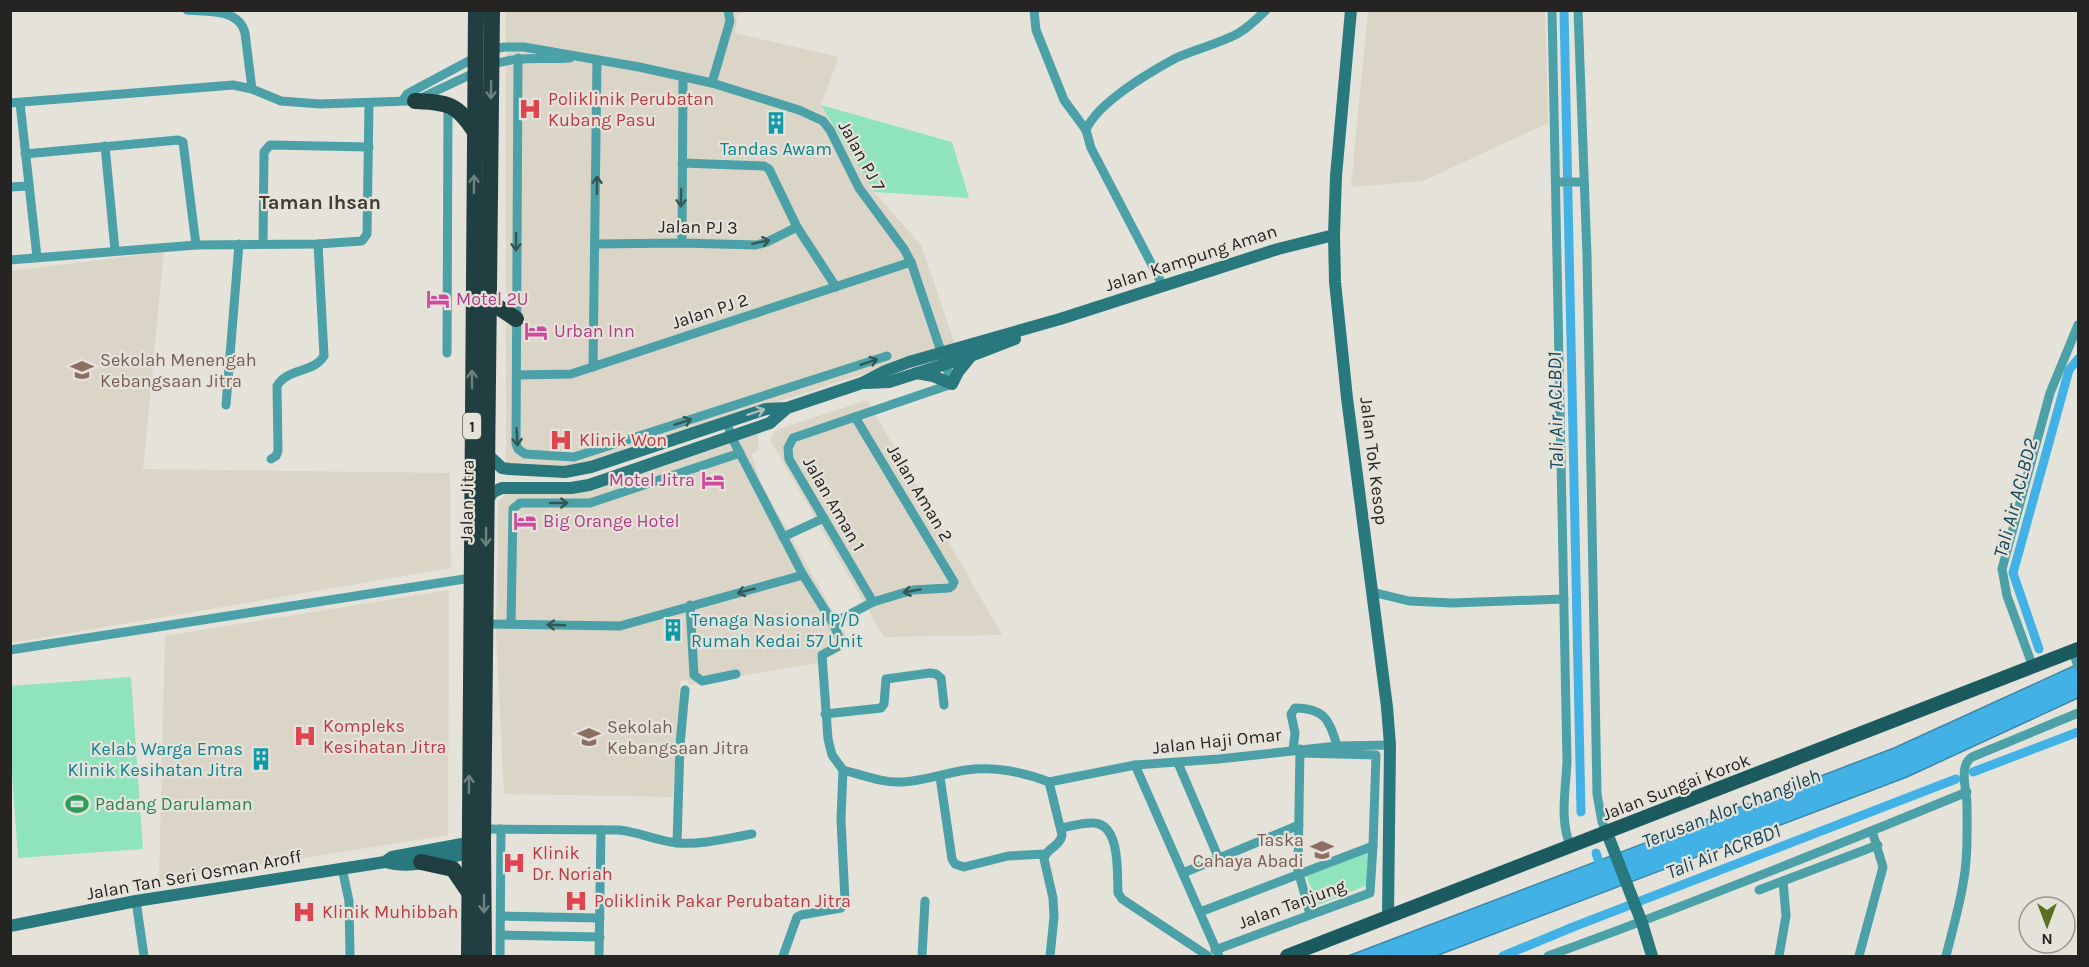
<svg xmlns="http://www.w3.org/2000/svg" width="2089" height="967" viewBox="0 0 2089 967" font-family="Karla,sans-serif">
<rect width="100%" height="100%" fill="#e5e2da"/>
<!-- built -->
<g fill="#dad5c6">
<polygon points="599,10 746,11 737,16 735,33 839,57 821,105 874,192 921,245 955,344 580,466 506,466 506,11"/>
<polygon points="1368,11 1545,11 1548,123 1423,181 1351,187"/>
<polygon points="164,252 143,469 450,473 451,568 11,643 11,271"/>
<polygon points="867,400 1002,635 884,637 770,440 776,430"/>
<polygon points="758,434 759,450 751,454 761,483 852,645 817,663 689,685 688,680 680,681 673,797 504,794 496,633 498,502 506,494 584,492"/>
<polygon points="449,590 448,835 159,881 165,636"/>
</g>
<!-- green -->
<g fill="#90e4bd">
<polygon points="821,105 952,142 969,198 874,192"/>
<polygon points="131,677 143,849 18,858 11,758 11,686"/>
<polygon points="1371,849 1367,885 1319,905 1306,876"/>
</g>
<!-- water -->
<polygon fill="#42b2e6" stroke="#3a87ab" stroke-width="1.5" points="2078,664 2078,698 1907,777 1436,956 1348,956 1894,748"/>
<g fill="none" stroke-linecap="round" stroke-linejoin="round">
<!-- canal -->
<g stroke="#42b2e6" stroke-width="9">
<polyline points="1564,10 1581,812"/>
<polyline points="2039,649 2013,573 2069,370 2078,359"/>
<polyline points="1973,772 2078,732"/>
<polyline points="1596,853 1602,871"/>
<polyline points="1503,956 1573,927 1956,779"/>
</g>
<!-- street -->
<g stroke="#4ba1a7" stroke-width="9">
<path d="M187 10C207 12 239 8 245 33L252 89"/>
<polyline points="1034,10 1036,30 1064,100 1086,130"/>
<path d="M1552 10 1567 761C1566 788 1559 822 1571 847"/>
<polyline points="1578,10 1587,256 1597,794 1602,822 1607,833"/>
<polyline points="490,50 504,47 524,47 639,67 712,83 799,110 823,121 830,130 859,188 904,249 911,262 952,384 793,438 788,448 789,459 873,602 833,623"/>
<polyline points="518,58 516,444 518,449 525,454 574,457 887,356"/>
<path d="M489 66C517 55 541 60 570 58"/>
<polyline points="712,83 730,21 728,10"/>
<polyline points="421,98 476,72"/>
<polyline points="403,100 407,94 478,56"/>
<polyline points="10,103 233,85 252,89 281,101 320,104 408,101"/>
<polyline points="20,103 37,257"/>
<polyline points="105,146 115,250"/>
<polyline points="25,154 178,140 183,142 196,245"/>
<polyline points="682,163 764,166 769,169 797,227 836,287"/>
<polyline points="1556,182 1584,182"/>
<polyline points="10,187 29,186"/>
<polyline points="682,243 683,77"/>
<polyline points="263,244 264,152 270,145 369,147"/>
<polyline points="595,244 682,243 756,245 767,242 797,227"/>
<polyline points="10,260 196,245 318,244 362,241 367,234 369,103"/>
<path d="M1163 286 1091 148 1086 130C1097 103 1150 72 1176 58 1196 49 1218 44 1237 34 1248 28 1257 19 1266 10"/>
<polyline points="447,353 448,105"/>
<polyline points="593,367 597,60"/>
<polyline points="517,375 571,374 911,262"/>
<polyline points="226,405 239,244"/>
<polyline points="855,417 954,582 952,586 949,588 913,590 873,602"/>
<polyline points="727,422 731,436 803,575 833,623 841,642 837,647 822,655 828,739 832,755 843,770 841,820 845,901 841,908 801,915 797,917 783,956"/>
<path d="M271 459 276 456 278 451 277 386C287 368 314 373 324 356L318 244"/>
<polyline points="783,537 824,518"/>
<polyline points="1372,592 1409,601 1452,603 1564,599"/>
<polyline points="690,605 694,675 702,681 736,674"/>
<polyline points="486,624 620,626 803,575"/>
<polyline points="511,624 513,509 520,503 590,503 740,453"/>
<polyline points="10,650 471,578"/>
<polyline points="2073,652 2078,666"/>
<polyline points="2033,667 2007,596 2002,569 2050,393 2078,325"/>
<polyline points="825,714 881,708 884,704 886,679 930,673 936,674 941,678 944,705"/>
<polyline points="1300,749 1298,870 1310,914"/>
<path d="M1293 750 1295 733 1291 714 1295 708C1324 708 1330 720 1337 746"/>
<polyline points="1178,763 1219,859"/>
<polyline points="1135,765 1219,956"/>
<path d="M843 770C862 775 883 783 902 782 924 781 945 773 966 770 994 766 1023 772 1049 782L1062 835C1060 847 1046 848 1044 859L1053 898 1054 917 1050 956"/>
<polyline points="940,777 952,859 955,864 964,867 1008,856 1045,854"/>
<polyline points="1049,782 1135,765 1219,759 1337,746 1390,745"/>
<path d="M1062 828C1072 826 1084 822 1094 823 1121 825 1117 874 1118 893L1122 899 1208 956"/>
<path d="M483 829 619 830C639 832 657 841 678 843 703 845 728 838 752 834"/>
<polyline points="677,843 680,745 685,690"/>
<polyline points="342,868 349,901 350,956"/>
<polyline points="1183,873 1299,825"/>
<polyline points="1759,890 1878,845"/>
<polyline points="136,901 144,956"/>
<polyline points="1200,912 1373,846 1376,755 1300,753"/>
<polyline points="501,916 600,918"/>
<polyline points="501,935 600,937"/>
<polyline points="1215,950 1370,893 1373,846"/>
<polyline points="500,956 501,829"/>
<polyline points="599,956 601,830"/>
<polyline points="922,956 925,901"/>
<path d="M1548 956C1689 905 1828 849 1967 792"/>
<polyline points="1779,956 1786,916 1783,881"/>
<polyline points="1859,956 1883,867 1872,831"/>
<path d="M1946 956C1952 932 1959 908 1963 884 1968 858 1967 831 1967 805 1967 790 1958 766 1972 757L2078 713"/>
</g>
<!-- secondary -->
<g stroke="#29787d" stroke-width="12">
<polyline points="1351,10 1336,176 1334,235 1335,282 1347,398 1387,707 1390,745 1388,916"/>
<polyline points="917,373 933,376 952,384 958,372 971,356"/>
<polyline points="866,383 889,382 971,356 1015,339"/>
<polyline points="487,454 502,468 509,469 565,472 591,467 766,409 787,408 862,383 885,371 909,362 1060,319 1278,249 1334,235"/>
<polyline points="486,502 493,492 502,488 571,488 589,485 770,423 787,408"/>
<polyline points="1607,833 1642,923 1652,956"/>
<path d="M386 862C415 871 449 855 478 852"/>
<polyline points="10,926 136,901 385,862 392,857 478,841"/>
</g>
<!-- primary -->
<polyline stroke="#1b5a5e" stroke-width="14" points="1287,956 2078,649"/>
<!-- highway -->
<g stroke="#213f41" stroke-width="16">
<path d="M415 101C449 103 456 103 475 132"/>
<polyline points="489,301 516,319"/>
<polyline points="421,862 453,869 468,891"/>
<polyline points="469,956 476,10"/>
<polyline points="484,956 483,841 492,10"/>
</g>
</g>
<!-- one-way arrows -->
<defs><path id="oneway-shaft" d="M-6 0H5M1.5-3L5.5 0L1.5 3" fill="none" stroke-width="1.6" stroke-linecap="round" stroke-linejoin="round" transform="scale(1.5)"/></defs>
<g stroke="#6f807e">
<use href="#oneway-shaft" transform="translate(491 90) rotate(91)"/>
<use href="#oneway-shaft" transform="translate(474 184) rotate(-89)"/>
<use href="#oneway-shaft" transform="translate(472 379) rotate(-90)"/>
<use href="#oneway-shaft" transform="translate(486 537) rotate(91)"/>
<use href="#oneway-shaft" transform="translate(469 784) rotate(-89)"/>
<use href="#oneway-shaft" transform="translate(484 904) rotate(90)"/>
</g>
<g stroke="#355657">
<use href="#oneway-shaft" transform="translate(597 185) rotate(-89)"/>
<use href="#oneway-shaft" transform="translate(681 198) rotate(91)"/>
<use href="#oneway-shaft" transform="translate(516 242) rotate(91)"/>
<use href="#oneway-shaft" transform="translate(761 242) rotate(-12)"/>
<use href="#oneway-shaft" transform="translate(869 362) rotate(-18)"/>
<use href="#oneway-shaft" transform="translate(683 422) rotate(-18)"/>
<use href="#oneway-shaft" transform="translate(517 437) rotate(87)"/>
<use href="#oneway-shaft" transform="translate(559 503)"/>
<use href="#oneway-shaft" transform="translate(746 591) rotate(165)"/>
<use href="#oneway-shaft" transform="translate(912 591) rotate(170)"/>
<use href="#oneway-shaft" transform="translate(556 625) rotate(-178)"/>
</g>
<use stroke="#adc2be" href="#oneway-shaft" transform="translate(756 412) rotate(-18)"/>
<!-- icons -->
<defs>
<g id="hospital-bare" transform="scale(1.8)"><path d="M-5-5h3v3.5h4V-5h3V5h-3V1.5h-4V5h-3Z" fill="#e0444e" stroke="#e5e2da" stroke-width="2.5" paint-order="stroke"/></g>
<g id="building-bare" transform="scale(1.8)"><path d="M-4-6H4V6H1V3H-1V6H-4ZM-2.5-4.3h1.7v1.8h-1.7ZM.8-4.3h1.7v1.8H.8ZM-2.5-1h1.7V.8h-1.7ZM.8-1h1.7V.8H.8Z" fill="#0f9aa8" stroke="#e5e2da" stroke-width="2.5" paint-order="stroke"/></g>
<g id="hotel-bare" transform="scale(1.8)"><path d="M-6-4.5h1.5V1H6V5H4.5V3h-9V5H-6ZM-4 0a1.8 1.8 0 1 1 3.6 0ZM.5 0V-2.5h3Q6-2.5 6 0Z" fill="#d1479c" stroke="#e5e2da" stroke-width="2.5" paint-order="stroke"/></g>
<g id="school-bare" transform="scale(1.8)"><path d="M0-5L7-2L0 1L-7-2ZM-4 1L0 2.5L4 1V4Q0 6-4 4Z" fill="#8d6e63" stroke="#e5e2da" stroke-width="2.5" paint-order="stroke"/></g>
<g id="stadium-bare" transform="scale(1.8)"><path d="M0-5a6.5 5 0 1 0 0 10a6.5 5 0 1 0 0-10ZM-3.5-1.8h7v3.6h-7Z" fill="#2e9e5b" stroke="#e5e2da" stroke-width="2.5" paint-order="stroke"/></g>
</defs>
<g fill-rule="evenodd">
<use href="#hospital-bare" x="530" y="109"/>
<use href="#building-bare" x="776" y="123"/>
<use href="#hotel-bare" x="438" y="299"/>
<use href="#hotel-bare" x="536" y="331"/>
<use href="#school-bare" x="82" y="370"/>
<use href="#hospital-bare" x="561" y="440"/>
<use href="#hotel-bare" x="713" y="480"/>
<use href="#hotel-bare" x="525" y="521"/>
<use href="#building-bare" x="673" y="630"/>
<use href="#hospital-bare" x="305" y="736"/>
<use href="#school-bare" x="589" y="737"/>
<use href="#building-bare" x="261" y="759"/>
<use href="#stadium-bare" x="77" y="804"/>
<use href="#school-bare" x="1322" y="850"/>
<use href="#hospital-bare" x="514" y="863"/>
<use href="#hospital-bare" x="576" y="901"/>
<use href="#hospital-bare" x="304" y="912"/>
</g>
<g text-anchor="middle" stroke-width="4.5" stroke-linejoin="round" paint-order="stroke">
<!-- shield labels -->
<rect fill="#e5e2da" stroke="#5f5d59" stroke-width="1.5" x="463" y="413" width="18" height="26" rx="4.5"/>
<g font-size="16" font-weight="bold" fill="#262422">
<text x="472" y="432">1</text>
</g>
<!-- health labels -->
<g font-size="18" fill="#be3a42" stroke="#e5e2da" text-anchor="start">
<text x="548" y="105">Poliklinik Perubatan<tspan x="548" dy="21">Kubang Pasu</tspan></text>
<text x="579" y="446">Klinik Won</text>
<text x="323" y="732">Kompleks<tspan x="323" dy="21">Kesihatan Jitra</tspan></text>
<text x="532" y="859">Klinik<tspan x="532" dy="21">Dr. Noriah</tspan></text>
<text x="594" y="907">Poliklinik Pakar Perubatan Jitra</text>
<text x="322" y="918">Klinik Muhibbah</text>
</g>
<!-- culture labels -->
<g font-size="18" fill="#0d838f" stroke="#e5e2da">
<text x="776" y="155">Tandas Awam</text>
<text x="691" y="626" text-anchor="start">Tenaga Nasional P/D<tspan x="691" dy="21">Rumah Kedai 57 Unit</tspan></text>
<text x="243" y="755" text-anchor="end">Kelab Warga Emas<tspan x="243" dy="21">Klinik Kesihatan Jitra</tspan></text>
</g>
<!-- street labels -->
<g font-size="18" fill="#262422" stroke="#e5e2da">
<text transform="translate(862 156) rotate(61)" y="6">Jalan PJ 7</text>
<text transform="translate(698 227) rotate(1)" y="6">Jalan PJ 3</text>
<text transform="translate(1191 258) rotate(-18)" y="6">Jalan Kampung Aman</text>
<text transform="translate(710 311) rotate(-18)" y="6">Jalan PJ 2</text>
<text transform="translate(1374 461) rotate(83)" y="6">Jalan Tok Kesop</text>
<text transform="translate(920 493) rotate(59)" y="6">Jalan Aman 2</text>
<text transform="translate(467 501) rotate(-89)" y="6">Jalan Jitra</text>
<text transform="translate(834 504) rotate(60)" y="6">Jalan Aman 1</text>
<text transform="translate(1217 741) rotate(-6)" y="6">Jalan Haji Omar</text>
<text transform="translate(1676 787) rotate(-21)" y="6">Jalan Sungai Korok</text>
<text transform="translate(194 875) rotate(-10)" y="6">Jalan Tan Seri Osman Aroff</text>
<text transform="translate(1292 904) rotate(-20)" y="6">Jalan Tanjung</text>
</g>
<!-- hotel labels -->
<g font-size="18" fill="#b23c85" stroke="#e5e2da" text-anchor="start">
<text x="456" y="305">Motel 2U</text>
<text x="554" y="337">Urban Inn</text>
<text x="695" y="486" text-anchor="end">Motel Jitra</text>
<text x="543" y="527">Big Orange Hotel</text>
</g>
<!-- education labels -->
<g font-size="18" fill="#785e54" stroke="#e5e2da" text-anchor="start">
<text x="100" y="366">Sekolah Menengah<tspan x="100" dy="21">Kebangsaan Jitra</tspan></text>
<text x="607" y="733">Sekolah<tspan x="607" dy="21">Kebangsaan Jitra</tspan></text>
<text x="1304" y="846" text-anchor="end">Taska<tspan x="1304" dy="21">Cahaya Abadi</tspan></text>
</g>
<!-- leisure labels -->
<g font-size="18" fill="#27864d" stroke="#e5e2da" text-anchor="start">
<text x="95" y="810">Padang Darulaman</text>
</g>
<!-- neighbourhood labels -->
<g font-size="20" font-weight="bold" fill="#3f3c36" stroke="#e5e2da">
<text x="320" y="209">Taman Ihsan</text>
</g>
<!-- water labels -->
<g font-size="20" font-style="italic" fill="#18465b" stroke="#e5e2da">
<text transform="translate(1555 411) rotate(-91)" y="7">Tali Air ACLBD1</text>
<text transform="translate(2015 498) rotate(-75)" y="7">Tali Air ACLBD2</text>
<text transform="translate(1731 808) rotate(-21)" y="7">Terusan Alor Changileh</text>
<text transform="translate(1723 851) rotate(-21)" y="7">Tali Air ACRBD1</text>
</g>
</g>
<!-- border -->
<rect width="2089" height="967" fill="none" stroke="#262422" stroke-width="24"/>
<!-- north arrow -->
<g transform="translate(2047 925) rotate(180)"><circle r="28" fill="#e5e2da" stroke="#999690" stroke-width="1.5"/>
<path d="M0-4.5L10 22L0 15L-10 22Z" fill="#577021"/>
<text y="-9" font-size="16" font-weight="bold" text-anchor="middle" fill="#262422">N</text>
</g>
</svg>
